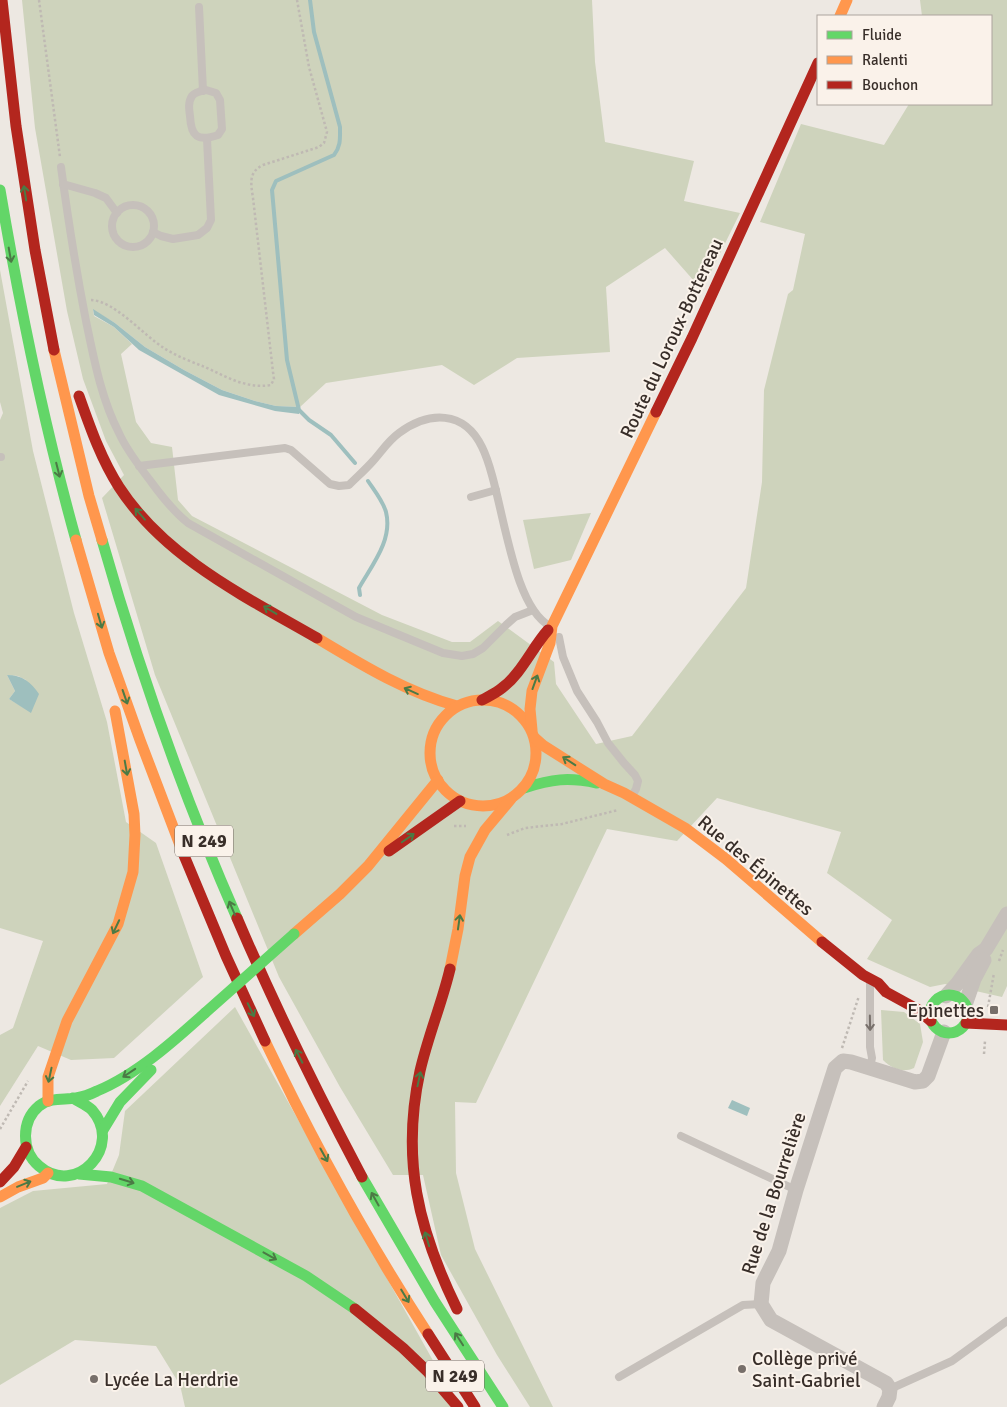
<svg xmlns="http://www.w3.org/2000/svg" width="1007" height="1407" viewBox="0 0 1007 1407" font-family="Signika,sans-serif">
<rect width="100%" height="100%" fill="#ede8e2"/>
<!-- green -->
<g fill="#ced3bc" fill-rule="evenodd">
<polygon points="22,0 592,0 595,62 605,142 694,161 684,201 740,213 702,290 665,248 606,287 610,352 517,358 474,385 442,365 326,383 300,407 276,406 255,401 222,390 184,370 145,347 115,323 93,310 94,316 114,327 132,344 121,354 136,422 151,443 172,447 178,500 192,516 382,615 452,642 470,642 498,621 554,662 556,684 596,744 632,736 746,588 762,482 764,390 788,294 793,290 805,234 760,222 801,124 884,145 909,104 991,104 991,16 922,16 920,0 1007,0 1007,986 1002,997 945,984 930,987 867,959 892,920 827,873 841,832 717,798 677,841 607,829 476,1103 455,1102 456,1173 475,1249 553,1407 530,1407 497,1355 441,1255 423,1175 393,1175 340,1087 279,977 155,675 102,498 124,475 106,441 83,379 67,311 35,128"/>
<path d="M0 270 33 451 74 613 107 722 126 822 156 843 203 977 114 1058 71 1060 38 1046 0 1106V1035L13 1028 43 941 0 928V420L3 413 0 402ZM7 675 18 676 26 680 31 712 9 699 15 691Z"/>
<polygon points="591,513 571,560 534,569 523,520"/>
<polygon points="235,1007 459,1407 185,1407 180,1385 156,1346 75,1340 0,1385 0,1208 33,1191 107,1184 119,1155 125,1111"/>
<path d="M881 1010 904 1012 920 1024 923 1042 914 1068C903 1073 892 1069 883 1060Z"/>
</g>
<!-- water -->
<g fill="#9ebfbe">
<polygon points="93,309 115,323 145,347 184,370 222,390 255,401 276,406 300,407 299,414 275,411 219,395 139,350 114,327 94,315"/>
<path d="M7 675C22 675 31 682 39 694L31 713 9 699 15 691Z"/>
<polygon points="732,1100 750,1108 747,1116 728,1108"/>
</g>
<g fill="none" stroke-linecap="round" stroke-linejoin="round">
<!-- stream -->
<g stroke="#9ebfbe" stroke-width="4">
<path d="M310 0 314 32 340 127C340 138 341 146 334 155L276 181 272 190 287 360 299 410 309 420 331 435 355 463"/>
<path d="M360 595 359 588C372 565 393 540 386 512 383 501 374 490 368 481"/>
</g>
<!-- path -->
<g stroke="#bfb9b3" stroke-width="2.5" stroke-dasharray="2.5 2.5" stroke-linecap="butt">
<polyline points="39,0 60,157"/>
<path d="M91 300C115 301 143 335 164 348 176 356 192 362 205 367 227 377 246 389 271 385L274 379 273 372 253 198C251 184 248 172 263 165L319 147 324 143 327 132 309 67 297 0"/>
<polyline points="454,826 466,826"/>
<polyline points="507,835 525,828 562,824 618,810"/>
<polyline points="999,961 1003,950"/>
<polyline points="988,1007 994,973"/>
<polyline points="842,1048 859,996"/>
<polyline points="984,1054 985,1041"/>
<polyline points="0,1129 28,1081"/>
</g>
<!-- lane -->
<g stroke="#c6c0bb" stroke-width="8">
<polyline points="199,7 203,91"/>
<path d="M206 90 216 93 220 100 222 129 218 135C197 142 191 136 190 116 189 109 188 102 192 96 195 92 201 91 206 90Z"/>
<path d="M61 167C68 219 76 270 86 321 94 359 101 398 119 433 127 451 140 467 152 483 163 498 173 511 188 523L356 617 443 653 462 656 473 654 483 648 506 625 515 617 533 610"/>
<polyline points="63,184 95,193 106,198 117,213"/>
<circle cx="133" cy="226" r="21"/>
<polyline points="153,232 161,236 173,239 198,235 207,228 211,220 207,139"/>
<polyline points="0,457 1,457"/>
<path d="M139 466 285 448 291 450 330 484 339 486 349 485C357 477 365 470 373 461 382 451 388 441 399 433 429 411 464 410 482 447 503 489 509 604 550 626"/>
<polyline points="471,497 496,490"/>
<polyline points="559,637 563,657 577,691 597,722 608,743 624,763 635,775 638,781 636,789 632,796"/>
<polyline points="870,981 870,1047 872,1058 870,1067"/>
<polyline points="681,1136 796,1190"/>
<polyline points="619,1377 743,1305 761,1304"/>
<polyline points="890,1389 952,1361 1007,1321"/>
</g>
<!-- street -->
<g stroke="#c6c0bb" stroke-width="15">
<polyline points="946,996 958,983 979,954 986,949 1007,914"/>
<polyline points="965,1005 974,979 984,960"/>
<polyline points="884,1407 889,1397 890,1389 886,1383 771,1320 761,1304 763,1283 779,1251 796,1190 835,1068 843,1061 851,1062 915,1082 923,1081 928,1076 944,1032"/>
</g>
<!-- fast -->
<g stroke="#63d668" stroke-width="11">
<path d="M0 190C20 308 44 425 76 540"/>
<path d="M102 540C139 670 183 795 237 918"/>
<path d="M524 788C552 779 568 777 597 783"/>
<circle cx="949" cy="1014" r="19"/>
<path d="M73 1098C79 1102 87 1105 92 1110 124 1146 76 1198 39 1166 21 1151 21 1121 39 1106 51 1097 63 1100 76 1098 83 1097 91 1094 97 1091 136 1075 174 1041 205 1013"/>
<polyline points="103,1130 120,1102 151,1070"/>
<polyline points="79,1174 111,1177 142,1186 306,1276 355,1309"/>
<polyline points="362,1177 435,1302 503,1407"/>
</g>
<!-- slow -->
<g stroke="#ff974d" stroke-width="11">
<polyline points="840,16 847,0"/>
<polyline points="54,350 89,496 102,540"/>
<polyline points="76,540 109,653 140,740 183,853"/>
<path d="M317 638C362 665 406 692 457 706"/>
<circle cx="483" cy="753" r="53"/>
<polyline points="532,730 530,709 532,691 550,643 552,626 656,412"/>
<polyline points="535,738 544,746 604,784 624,793 685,828 726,859 822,942"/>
<polyline points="294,934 340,894 368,866 438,780"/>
<polyline points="450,969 458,929 465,876 470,857 485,830 511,799"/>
<path d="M265 1041C313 1142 367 1240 428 1334"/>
<polyline points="48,1101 48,1077 67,1021 118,924 133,872 135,835 134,814 115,711"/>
<polyline points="0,1197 18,1187 43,1178 48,1173"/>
</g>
<!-- jam -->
<g stroke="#b3261e" stroke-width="11">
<polyline points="2,0 16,126 35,250 54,350"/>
<path d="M79 396C90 427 101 459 119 487 165 558 246 597 317 638"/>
<polyline points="656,412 692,338 818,63"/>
<path d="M482 700C489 696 496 693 502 688 521 674 532 648 548 630"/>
<polyline points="389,851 460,801"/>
<polyline points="183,853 226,956 265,1041"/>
<path d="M237 918C275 1007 317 1092 362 1177"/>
<polyline points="822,942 863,975 878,983 886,992 917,1009 931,1021"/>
<path d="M450 969C442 1003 428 1036 420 1071 401 1159 418 1229 457 1309"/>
<polyline points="966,1023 1007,1025"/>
<polyline points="0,1182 14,1167 26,1147"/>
<polyline points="355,1309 403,1348 427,1371 458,1407"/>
<polyline points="428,1334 475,1407"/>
</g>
<!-- fast-bridge -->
<polyline stroke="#63d668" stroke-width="11" points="205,1013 294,934"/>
</g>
<!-- one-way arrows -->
<defs><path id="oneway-shaft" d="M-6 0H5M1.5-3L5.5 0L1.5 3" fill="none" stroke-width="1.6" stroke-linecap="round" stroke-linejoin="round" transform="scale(1.25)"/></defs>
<g stroke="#4b7a45">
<use href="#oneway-shaft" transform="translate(25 193) rotate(-99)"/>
<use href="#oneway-shaft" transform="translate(10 255) rotate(80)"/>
<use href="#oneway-shaft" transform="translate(58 470) rotate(76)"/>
<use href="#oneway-shaft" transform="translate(140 514) rotate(-131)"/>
<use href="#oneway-shaft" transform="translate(270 610) rotate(-149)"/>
<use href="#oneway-shaft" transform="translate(100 621) rotate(74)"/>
<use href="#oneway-shaft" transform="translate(535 682) rotate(-70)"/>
<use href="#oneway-shaft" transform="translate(411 691) rotate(-156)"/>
<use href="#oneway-shaft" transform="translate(125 697) rotate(71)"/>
<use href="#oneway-shaft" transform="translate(569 761) rotate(-147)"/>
<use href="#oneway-shaft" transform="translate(126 768) rotate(80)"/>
<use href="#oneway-shaft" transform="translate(408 838) rotate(-35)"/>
<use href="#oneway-shaft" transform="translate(232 908) rotate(-113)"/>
<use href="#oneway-shaft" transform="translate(459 922) rotate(-82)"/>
<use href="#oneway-shaft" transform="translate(116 927) rotate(115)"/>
<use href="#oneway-shaft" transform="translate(251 1010) rotate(64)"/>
<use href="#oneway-shaft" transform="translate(299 1056) rotate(-117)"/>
<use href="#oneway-shaft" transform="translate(129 1073) rotate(146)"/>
<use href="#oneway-shaft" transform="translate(50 1075) rotate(102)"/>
<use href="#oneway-shaft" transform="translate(419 1079) rotate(-78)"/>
<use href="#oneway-shaft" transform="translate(324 1155) rotate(61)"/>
<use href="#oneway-shaft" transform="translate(127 1181) rotate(17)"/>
<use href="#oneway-shaft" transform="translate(24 1184) rotate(-22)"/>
<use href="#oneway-shaft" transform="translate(375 1199) rotate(-119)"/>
<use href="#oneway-shaft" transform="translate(427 1239) rotate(-107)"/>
<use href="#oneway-shaft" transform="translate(270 1256) rotate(29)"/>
<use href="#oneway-shaft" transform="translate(405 1296) rotate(59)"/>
<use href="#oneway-shaft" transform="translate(459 1339) rotate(-123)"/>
</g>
<use stroke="#78706b" href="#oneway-shaft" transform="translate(870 1023) rotate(89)"/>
<!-- markers -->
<g fill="#776f6a" stroke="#faf2ea" stroke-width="2">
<rect x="989" y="1005" width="10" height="10" rx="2.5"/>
<circle cx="742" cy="1369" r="5"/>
<circle cx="94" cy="1379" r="5"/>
</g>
<g text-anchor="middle" stroke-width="4" stroke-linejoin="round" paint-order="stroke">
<!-- shield labels -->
<g fill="#faf2ea" stroke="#726963" stroke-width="1">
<rect x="175" y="825.5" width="58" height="31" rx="4"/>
<rect x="426" y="1360.5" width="58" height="31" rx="4"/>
</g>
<g font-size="18" font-weight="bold" fill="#382e29">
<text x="204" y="847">N 249</text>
<text x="455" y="1382">N 249</text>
</g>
<!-- street labels -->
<g font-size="19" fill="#382e29" stroke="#faf2ea">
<text transform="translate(671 338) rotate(-65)" y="7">Route du Loroux-Bottereau</text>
<text transform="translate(756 865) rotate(40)" y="7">Rue des Épinettes</text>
<text transform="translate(773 1193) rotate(-72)" y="7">Rue de la Bourrelière</text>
</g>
<!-- poi labels -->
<g font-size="19" fill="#382e29" stroke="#faf2ea" text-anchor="start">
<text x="984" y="1017" text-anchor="end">Epinettes</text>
<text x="752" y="1365">Collège privé<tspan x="752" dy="22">Saint-Gabriel</tspan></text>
<text x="104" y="1386">Lycée La Herdrie</text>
</g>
</g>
<!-- legend -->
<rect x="817" y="15" width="175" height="90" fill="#faf2ea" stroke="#aca49d"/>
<rect x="827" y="31" width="25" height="8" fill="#63d668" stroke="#aca49d"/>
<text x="862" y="40" font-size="15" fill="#382e29">Fluide</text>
<rect x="827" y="56" width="25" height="8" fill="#ff974d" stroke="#aca49d"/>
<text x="862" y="65" font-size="15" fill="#382e29">Ralenti</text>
<rect x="827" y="81" width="25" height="8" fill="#b3261e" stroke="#aca49d"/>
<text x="862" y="90" font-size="15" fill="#382e29">Bouchon</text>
</svg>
